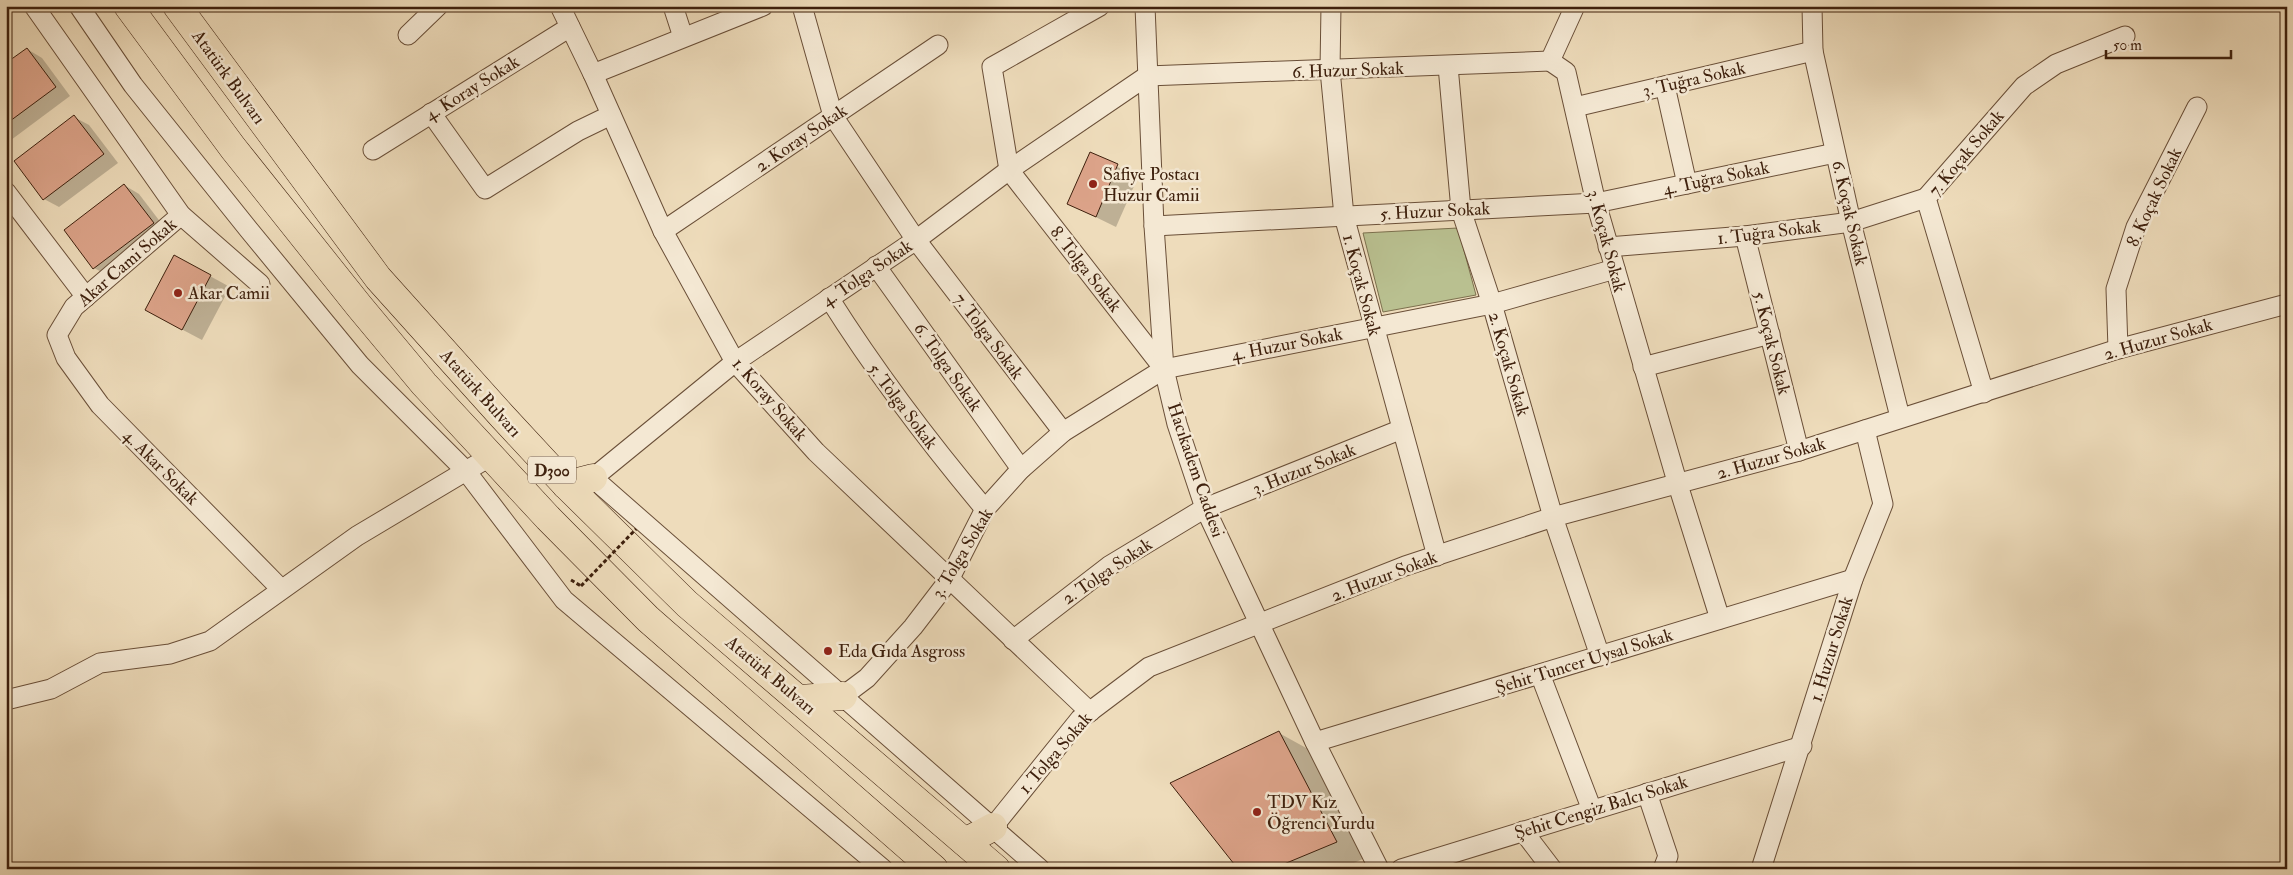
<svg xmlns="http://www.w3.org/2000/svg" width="2293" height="875" viewBox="0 0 2293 875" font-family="'IM FELL Double Pica',serif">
<rect width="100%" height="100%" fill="#eedcbb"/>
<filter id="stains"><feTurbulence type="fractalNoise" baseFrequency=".004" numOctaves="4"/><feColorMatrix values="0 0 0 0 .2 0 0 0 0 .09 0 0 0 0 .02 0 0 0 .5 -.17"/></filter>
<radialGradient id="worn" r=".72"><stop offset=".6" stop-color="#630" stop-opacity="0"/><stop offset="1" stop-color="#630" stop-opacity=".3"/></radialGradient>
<!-- green -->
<polygon fill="#b9c090" stroke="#7c704e" points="1458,228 1476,295 1383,312 1363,233"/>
<!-- shadow -->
<g fill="#0003">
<polygon points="27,49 42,58 70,96 11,140 6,137 6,65"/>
<polygon points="74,117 89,125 118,163 59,207 44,199"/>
<polygon points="1091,154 1138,177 1116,227 1069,204"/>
<polygon points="124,185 139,194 168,232 109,276 94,268"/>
<polygon points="175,257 230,287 202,340 166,321"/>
<polygon points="1279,733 1308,749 1365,858 1340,869 1239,869"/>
</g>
<!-- building -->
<g fill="#dca389" stroke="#3e200d">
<polygon points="27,48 56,87 6,124 6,63"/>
<polygon points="74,115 104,154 43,200 14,161"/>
<polygon points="1090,152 1118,164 1096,217 1067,204"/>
<polygon points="124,184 154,223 93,269 64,230"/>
<polygon points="174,255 211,275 182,330 145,310"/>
<polygon points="1279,731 1337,842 1272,869 1238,869 1170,783"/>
</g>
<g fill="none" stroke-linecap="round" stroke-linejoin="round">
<!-- minor casing -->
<g stroke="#6a4f38" stroke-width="21">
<g id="minor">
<polyline points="34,6 181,215 260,284"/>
<polyline points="79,6 133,85 249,230 360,365 466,471 564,600 883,869"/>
<polyline points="560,6 593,74 663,231 735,362 816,452 1090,712"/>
<polyline points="673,6 683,37"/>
<polyline points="802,6 833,116 916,240 1063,432"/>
<polyline points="1100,6 992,67 1009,170 1164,369"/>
<polyline points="1145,6 1154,226 1164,369 1177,424 1205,508 1315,742 1379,869"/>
<polyline points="1331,6 1330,70 1344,216 1437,556"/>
<polyline points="1575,6 1550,61 1566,72 1596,203 1678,485 1720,619"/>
<polyline points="1812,6 1813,51 1851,222 1900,417"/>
<polyline points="408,35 438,6"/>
<polyline points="1448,66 1461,210 1492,304 1553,517 1600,656"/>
<polyline points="593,74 763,6"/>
<polyline points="1665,86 1687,184"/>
<polyline points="1575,107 1813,51"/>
<polyline points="431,113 485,189 578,131 611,115"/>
<polyline points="373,150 570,27"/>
<polyline points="6,192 86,297"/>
<polyline points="181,215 74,307 57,335 66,358 100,405 281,589"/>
<polyline points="1154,226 1596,203 1835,153"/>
<polyline points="663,231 938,45"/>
<polyline points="1745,236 1799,451"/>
<polyline points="1608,247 1745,236 1851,222 1926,198"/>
<polyline points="876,266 1021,469"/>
<path d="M829 298C877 374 927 440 985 509"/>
<polyline points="2118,349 2116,289 2136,227 2197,107"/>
<polyline points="1643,367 1770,334"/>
<polyline points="1984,393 1926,198 2024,86 2056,64 2125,36"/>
<polyline points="1013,640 1109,566 1205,508 1402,429"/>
<polyline points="1540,674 1592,810"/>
<polyline points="843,696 867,678 913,627 949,580 985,509 1021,469 1063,432 1164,369 1492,304 1615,269"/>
<polyline points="6,700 51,689 100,663 170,654 210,641 357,536 491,456"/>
<polyline points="1315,742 1853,579"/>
<polyline points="1647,793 1668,856 1663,869"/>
<polyline points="993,827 1080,719 1149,667 1405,566 1553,517 1799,451 2118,349 2287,304"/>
<polyline points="1523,831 1552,869"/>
<polyline points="1040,869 593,478 735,362 916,240 1009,170 1147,76 1550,61"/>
<polyline points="1401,869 1802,746"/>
<polyline points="1761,869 1853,579 1883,504 1865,430"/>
</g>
</g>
<!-- trunk casing -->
<g stroke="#3e200d" stroke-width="29">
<g id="trunk">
<polyline points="128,6 233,148 359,306 424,384 548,518 648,619 934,869"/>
<polyline points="177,6 378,278 502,416 566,485 687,604 996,869"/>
<polyline points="566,485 593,478"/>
<polyline points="800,699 843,696"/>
<polyline points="965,842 993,827"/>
</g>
</g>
<!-- path -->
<polyline stroke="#3e200d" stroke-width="3" stroke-dasharray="4 2.5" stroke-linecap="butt" points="571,580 581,586"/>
<!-- minor -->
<use href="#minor" stroke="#f4e8d3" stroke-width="19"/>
<!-- trunk -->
<use href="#trunk" stroke="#eedcbb" stroke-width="28"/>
<!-- path-bridge -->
<polyline stroke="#3e200d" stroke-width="3" stroke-dasharray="4 2.5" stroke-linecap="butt" points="581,586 636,529"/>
</g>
<!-- markers -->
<g fill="#8f2418" stroke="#f4e8d3" stroke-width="2">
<circle cx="1093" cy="184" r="5"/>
<circle cx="178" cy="293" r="5"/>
<circle cx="828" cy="651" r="5"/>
<circle cx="1257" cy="812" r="5"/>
</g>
<g text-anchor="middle" stroke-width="5" stroke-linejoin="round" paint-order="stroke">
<!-- shield labels -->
<rect fill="#f4e8d3" stroke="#755c48" stroke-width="1" x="528" y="456.5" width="48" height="27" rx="4"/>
<g font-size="16" font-weight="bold" fill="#3e200d">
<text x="552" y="476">D300</text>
</g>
<!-- street labels -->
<g font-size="18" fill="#3e200d" stroke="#f4e8d3">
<text transform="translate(1348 70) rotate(-2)" y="6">6. Huzur Sokak</text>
<text transform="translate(229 77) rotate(54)" y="6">Atatürk Bulvarı</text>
<text transform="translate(1694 79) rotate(-13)" y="6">3. Tuğra Sokak</text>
<text transform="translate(472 88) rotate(-32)" y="6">4. Koray Sokak</text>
<text transform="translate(801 138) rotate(-34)" y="6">2. Koray Sokak</text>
<text transform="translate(1966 153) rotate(-50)" y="6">7. Koçak Sokak</text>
<text transform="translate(1716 178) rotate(-12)" y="6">4. Tuğra Sokak</text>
<text transform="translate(2154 197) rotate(-65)" y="6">8. Koçak Sokak</text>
<text transform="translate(1435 211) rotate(-3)" y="6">5. Huzur Sokak</text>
<text transform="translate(1850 213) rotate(77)" y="6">6. Koçak Sokak</text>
<text transform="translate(1769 232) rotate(-7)" y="6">1. Tuğra Sokak</text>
<text transform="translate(1607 241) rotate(75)" y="6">3. Koçak Sokak</text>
<text transform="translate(127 262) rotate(-41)" y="6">Akar Cami Sokak</text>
<text transform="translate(1086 269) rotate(52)" y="6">8. Tolga Sokak</text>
<text transform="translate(867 273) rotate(-34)" y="6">4. Tolga Sokak</text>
<text transform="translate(1362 285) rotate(75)" y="6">1. Koçak Sokak</text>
<text transform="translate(989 336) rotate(53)" y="6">7. Tolga Sokak</text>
<text transform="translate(2158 339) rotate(-16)" y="6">2. Huzur Sokak</text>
<text transform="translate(1772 343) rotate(76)" y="6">5. Koçak Sokak</text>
<text transform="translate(1287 344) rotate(-11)" y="6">4. Huzur Sokak</text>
<text transform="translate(1509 364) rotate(74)" y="6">2. Koçak Sokak</text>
<text transform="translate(948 367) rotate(55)" y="6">6. Tolga Sokak</text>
<text transform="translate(481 393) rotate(48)" y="6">Atatürk Bulvarı</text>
<text transform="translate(770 399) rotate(49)" y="6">1. Koray Sokak</text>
<text transform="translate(903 406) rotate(53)" y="6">5. Tolga Sokak</text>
<text transform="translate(1771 458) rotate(-16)" y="6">2. Huzur Sokak</text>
<text transform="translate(161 467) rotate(45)" y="6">4. Akar Sokak</text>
<text transform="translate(1304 469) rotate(-22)" y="6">3. Huzur Sokak</text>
<text transform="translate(1196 470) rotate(71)" y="6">Hacıkadem Caddesi</text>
<text transform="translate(962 553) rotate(-59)" y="6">3. Tolga Sokak</text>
<text transform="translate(1107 571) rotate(-34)" y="6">2. Tolga Sokak</text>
<text transform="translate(1384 576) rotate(-21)" y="6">2. Huzur Sokak</text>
<text transform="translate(1831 649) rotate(-73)" y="6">1. Huzur Sokak</text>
<text transform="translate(1584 661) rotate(-17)" y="6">Şehit Tuncer Uysal Sokak</text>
<text transform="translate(771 675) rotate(40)" y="6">Atatürk Bulvarı</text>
<text transform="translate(1055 753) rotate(-49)" y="6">1. Tolga Sokak</text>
<text transform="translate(1601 807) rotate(-17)" y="6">Şehit Cengiz Balcı Sokak</text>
</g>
<!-- poi labels -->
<g font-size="18" fill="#3e200d" stroke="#f4e8d3" text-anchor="start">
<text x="1103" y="180">Safiye Postacı<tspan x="1103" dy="21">Huzur Camii</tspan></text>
<text x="188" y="299">Akar Camii</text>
<text x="838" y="657">Eda Gıda Asgross</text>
<text x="1267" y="808">TDV Kız<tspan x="1267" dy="21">Öğrenci Yurdu</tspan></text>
</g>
</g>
<!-- margin -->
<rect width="2293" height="875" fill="none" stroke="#eedcbb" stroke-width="25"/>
<rect x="8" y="8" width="2278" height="860" fill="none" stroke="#3e200d" stroke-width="2.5"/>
<rect x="12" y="12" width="2268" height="850" fill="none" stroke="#3e200d"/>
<!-- scale -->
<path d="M2106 50v8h125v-8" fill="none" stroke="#3e200d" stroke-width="2.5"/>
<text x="2113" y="50" font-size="15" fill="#3e200d" stroke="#f4e8d3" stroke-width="4" paint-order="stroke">50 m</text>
<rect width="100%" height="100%" filter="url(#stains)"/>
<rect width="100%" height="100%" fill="url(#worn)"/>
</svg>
